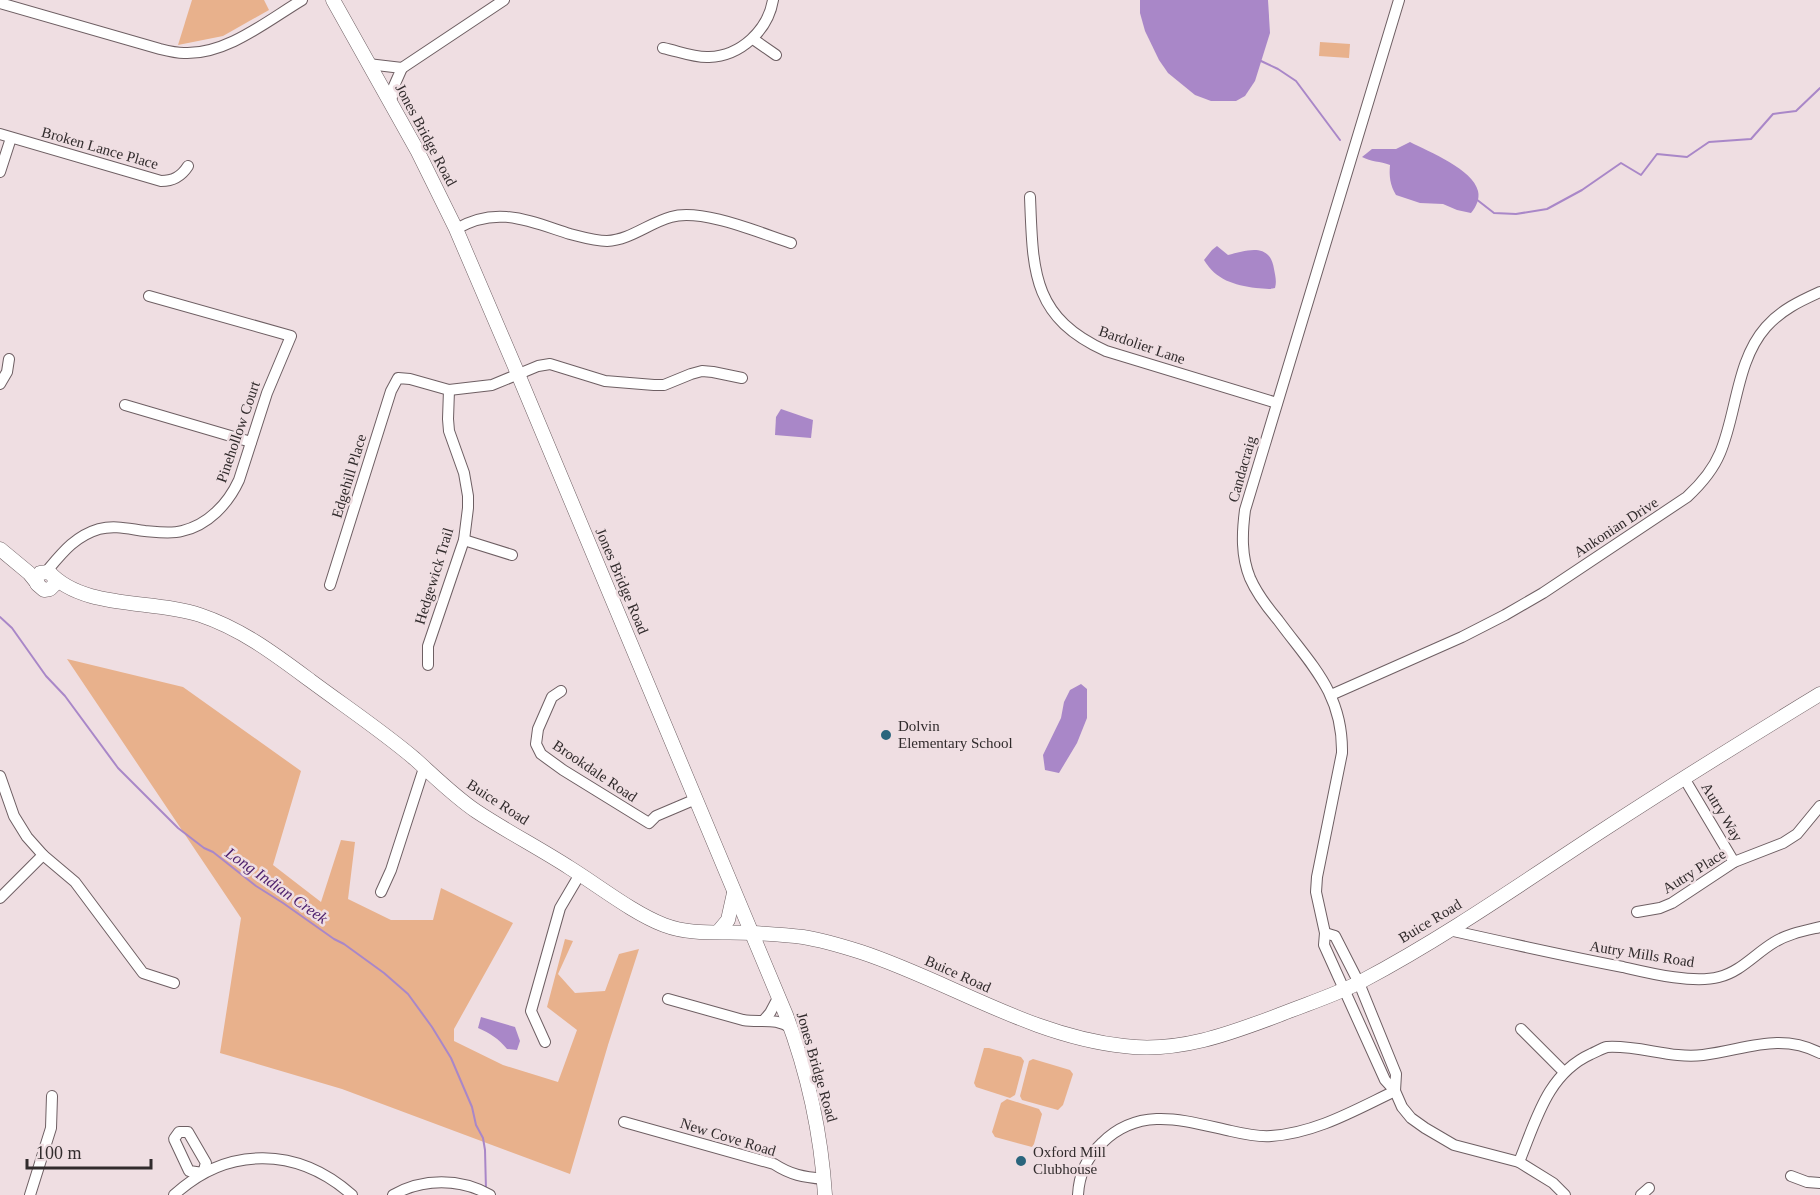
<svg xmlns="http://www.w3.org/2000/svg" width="1820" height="1195" viewBox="0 0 1820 1195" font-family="'Times New Roman',serif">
<rect width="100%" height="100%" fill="#efdee2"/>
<!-- green -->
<g fill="#e8b18c">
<polygon points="192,0 264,0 269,10 223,36 178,45"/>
<polygon points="1320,42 1350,44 1349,58 1319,56"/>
<polygon points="67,659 183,687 301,771 273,865 321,902 341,840 355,842 348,899 391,920 433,920 441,888 513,923 454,1029 454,1041 503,1065 558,1082 577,1030 547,1007 565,939 573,941 558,974 575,993 605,991 619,954 639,949 608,1045 570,1174 342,1089 220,1053 241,918"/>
<polygon points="984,1048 989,1048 1021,1057 1024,1061 1015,1095 1010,1098 976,1087 974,1083"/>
<polygon points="1033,1059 1070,1070 1073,1074 1063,1105 1058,1110 1022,1100 1020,1096 1029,1061"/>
<polygon points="1007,1099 1039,1109 1042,1114 1034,1144 1032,1147 995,1137 992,1132 1001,1103"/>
</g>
<!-- water -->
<g fill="#a987c8">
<polygon points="1140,0 1268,0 1270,33 1255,81 1245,96 1236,101 1211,101 1195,95 1168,73 1159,60 1145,31 1140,13"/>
<path d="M1410 142C1429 152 1473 169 1478 191 1480 199 1476 207 1471 213L1457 210 1443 204 1420 203 1396 195C1390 185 1389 176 1390 165 1380 161 1371 162 1362 157L1372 149H1396Z"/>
<path d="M1217 246 1228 255C1247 250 1270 242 1274 269 1275 275 1277 281 1275 288 1269 290 1263 288 1256 288 1234 285 1216 280 1204 260L1212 250Z"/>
<polygon points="781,409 813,420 811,438 775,435 776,417"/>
<polygon points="1081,684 1087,689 1087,718 1077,743 1059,773 1045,770 1043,755 1061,718 1064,702 1070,690"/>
<path d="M481 1017 515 1027 520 1041 517 1050 507 1049C499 1039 490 1033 478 1028Z"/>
</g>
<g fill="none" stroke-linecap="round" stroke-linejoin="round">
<!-- stream -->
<g stroke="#a987c8" stroke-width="2">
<polyline points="1261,61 1278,69 1296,81 1340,140"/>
<polyline points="1476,199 1494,213 1516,214 1547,209 1582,190 1621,163 1641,175 1657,154 1687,157 1709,142 1751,139 1773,114 1796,111 1820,88"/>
<polyline points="0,617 12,628 46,676 65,696 118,768 178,828 204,848 213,852 256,886 283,903 334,939 344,944 384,973 408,994 432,1027 451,1058 472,1107 476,1125 483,1138 485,1150 486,1190"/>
</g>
<!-- street casing -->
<g stroke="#6e5f63" stroke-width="12">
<g id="street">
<path d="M1399 0 1245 510C1242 533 1241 556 1250 578 1257 594 1267 607 1278 620 1311 665 1343 693 1342 753L1317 877 1316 892 1325 933 1324 945 1385 1080 1395 1091 1402 1107 1411 1118 1425 1128 1454 1145 1519 1162 1553 1183 1565 1195"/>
<path d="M0 3 160 49C168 51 176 53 184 53 226 55 267 21 302 0"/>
<polyline points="753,39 776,55"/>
<path d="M663 48C678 51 694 58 709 57 741 56 768 30 773 0"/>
<polyline points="368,64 402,68 394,86 391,102"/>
<polyline points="402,68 504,0"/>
<path d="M0 134 161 181C173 181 181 177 188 166"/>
<polyline points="0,172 11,138"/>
<path d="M1030 197C1033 270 1031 317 1106 351L1277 403"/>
<path d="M456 229C497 205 529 221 570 234 582 237 594 241 607 241 630 240 649 223 671 217 702 208 760 233 791 243"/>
<polyline points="0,384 7,372 9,359"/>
<polyline points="125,405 251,442"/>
<polyline points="464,540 512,555"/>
<path d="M46 572C62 553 75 536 99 529 115 525 129 529 145 531 157 532 171 534 182 531 208 525 228 504 239 480L267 393 291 336 149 296"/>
<polyline points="330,585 391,391 398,378 410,379 449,390 492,385 538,366 550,364 605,381 654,385 664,385 691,374 702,371 713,372 742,378"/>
<polyline points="428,665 428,646 464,540 468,508 468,496 464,473 449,431 448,419 449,390"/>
<polyline points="561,691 552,697 538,729 536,744 541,754 563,770 649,823 656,816 696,799"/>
<path d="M1331 695 1462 637 1505 615 1543 593 1687 497C1701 484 1713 470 1720 453 1737 413 1736 361 1766 327 1781 310 1800 301 1820 292"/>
<polyline points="0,776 14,816 27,837 43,855 75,882 143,973 174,983"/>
<polyline points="1684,778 1734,862"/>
<polyline points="381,892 391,870 424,768"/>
<polyline points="0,898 43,855"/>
<polyline points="1637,912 1660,908 1672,903 1734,862 1783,843 1797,834 1820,806"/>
<path d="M1449 930C1507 943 1565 956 1623 967 1649 973 1693 984 1719 977 1740 972 1755 954 1773 943 1787 934 1803 931 1820 927"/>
<polyline points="1325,933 1335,936 1359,983 1396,1074 1395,1091"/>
<path d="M668 999 743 1020C761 1023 776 1017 791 1028"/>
<polyline points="764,1020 770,1013 779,996"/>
<polyline points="1521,1029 1564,1072"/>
<polyline points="545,1042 531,1011 560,908 580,874"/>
<path d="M624 1122 774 1164C791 1175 803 1177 824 1179"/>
<polygon points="179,1132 188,1132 206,1163 203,1173 189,1171 174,1139"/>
<path d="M1519 1162C1536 1121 1547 1074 1591 1054 1596 1052 1602 1048 1607 1047 1640 1045 1671 1059 1703 1055 1745 1050 1779 1032 1820 1053"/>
<polyline points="1791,1176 1807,1182 1820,1183"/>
<polyline points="30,1195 51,1128 52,1096"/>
<path d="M174 1195C228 1145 298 1147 352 1195"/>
<path d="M393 1195C423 1178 460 1178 490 1195"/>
<path d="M1078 1195C1079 1174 1087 1157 1102 1143 1140 1105 1185 1121 1231 1131 1244 1134 1258 1137 1271 1136 1316 1133 1355 1110 1395 1091"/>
<polyline points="1641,1195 1649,1188"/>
</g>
</g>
<!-- secondary casing -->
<g stroke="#6e5f63" stroke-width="15">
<g id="secondary">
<path d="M333 0 417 150 456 229 518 374 786 1015C808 1073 821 1133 825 1195"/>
<polyline points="0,549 29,573 37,583"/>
<path d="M55 579 54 585 50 589 44 590 37 584V578L40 573 49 572C83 610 154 599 200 615 242 629 276 655 311 681 346 707 382 731 415 759 435 777 454 796 476 811 506 831 539 848 570 868 599 886 633 913 664 925 693 936 723 931 753 933 770 934 787 935 803 937 822 940 842 946 861 952 949 981 1030 1036 1124 1046 1178 1053 1229 1034 1279 1015 1306 1004 1336 995 1362 981 1445 937 1522 883 1600 832 1672 785 1746 739 1820 694"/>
<polyline points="718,932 728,920 734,893"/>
</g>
</g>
<!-- street -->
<use href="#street" stroke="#fff" stroke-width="10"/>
<!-- secondary -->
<use href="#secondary" stroke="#fff" stroke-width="14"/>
</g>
<!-- markers -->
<g fill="#2a657d" stroke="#efdee2" stroke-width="2">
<circle cx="886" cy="735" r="6"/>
<circle cx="1021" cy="1161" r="6"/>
</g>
<g text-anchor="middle" stroke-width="5" stroke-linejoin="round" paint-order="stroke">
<!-- street labels -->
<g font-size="15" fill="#312b2c" stroke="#efdee2">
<text transform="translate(426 135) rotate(62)" y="5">Jones Bridge Road</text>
<text transform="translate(100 148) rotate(16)" y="5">Broken Lance Place</text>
<text transform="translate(1142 345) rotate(19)" y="5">Bardolier Lane</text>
<text transform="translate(238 432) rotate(-71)" y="5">Pinehollow Court</text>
<text transform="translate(1242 469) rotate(-74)" y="5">Candacraig</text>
<text transform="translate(349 476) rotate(-73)" y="5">Edgehill Place</text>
<text transform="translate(1616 527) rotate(-33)" y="5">Ankonian Drive</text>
<text transform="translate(434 576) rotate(-73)" y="5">Hedgewick Trail</text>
<text transform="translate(622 581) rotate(67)" y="5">Jones Bridge Road</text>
<text transform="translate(595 771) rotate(34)" y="5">Brookdale Road</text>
<text transform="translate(498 802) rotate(33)" y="5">Buice Road</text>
<text transform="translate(1722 812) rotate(59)" y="5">Autry Way</text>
<text transform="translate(1694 871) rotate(-32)" y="5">Autry Place</text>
<text transform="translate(1430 921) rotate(-31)" y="5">Buice Road</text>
<text transform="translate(1642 954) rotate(9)" y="5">Autry Mills Road</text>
<text transform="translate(958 974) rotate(24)" y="5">Buice Road</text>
<text transform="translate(817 1067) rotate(74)" y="5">Jones Bridge Road</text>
<text transform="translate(728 1137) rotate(17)" y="5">New Cove Road</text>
</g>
<!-- poi labels -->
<g font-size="15" fill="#312b2c" stroke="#efdee2" text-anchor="start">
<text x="898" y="731">Dolvin<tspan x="898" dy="17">Elementary School</tspan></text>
<text x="1033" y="1157">Oxford Mill<tspan x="1033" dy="17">Clubhouse</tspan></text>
</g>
<!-- water labels -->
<g font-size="16" font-style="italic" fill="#4e216e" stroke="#efdee2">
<text transform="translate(277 885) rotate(35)" y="6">Long Indian Creek</text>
</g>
</g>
<!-- scale -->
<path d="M27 1159v9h124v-9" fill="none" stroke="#312b2c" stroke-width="3"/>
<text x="36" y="1159" font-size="18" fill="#312b2c" stroke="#efdee2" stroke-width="4.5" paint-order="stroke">100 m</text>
</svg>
